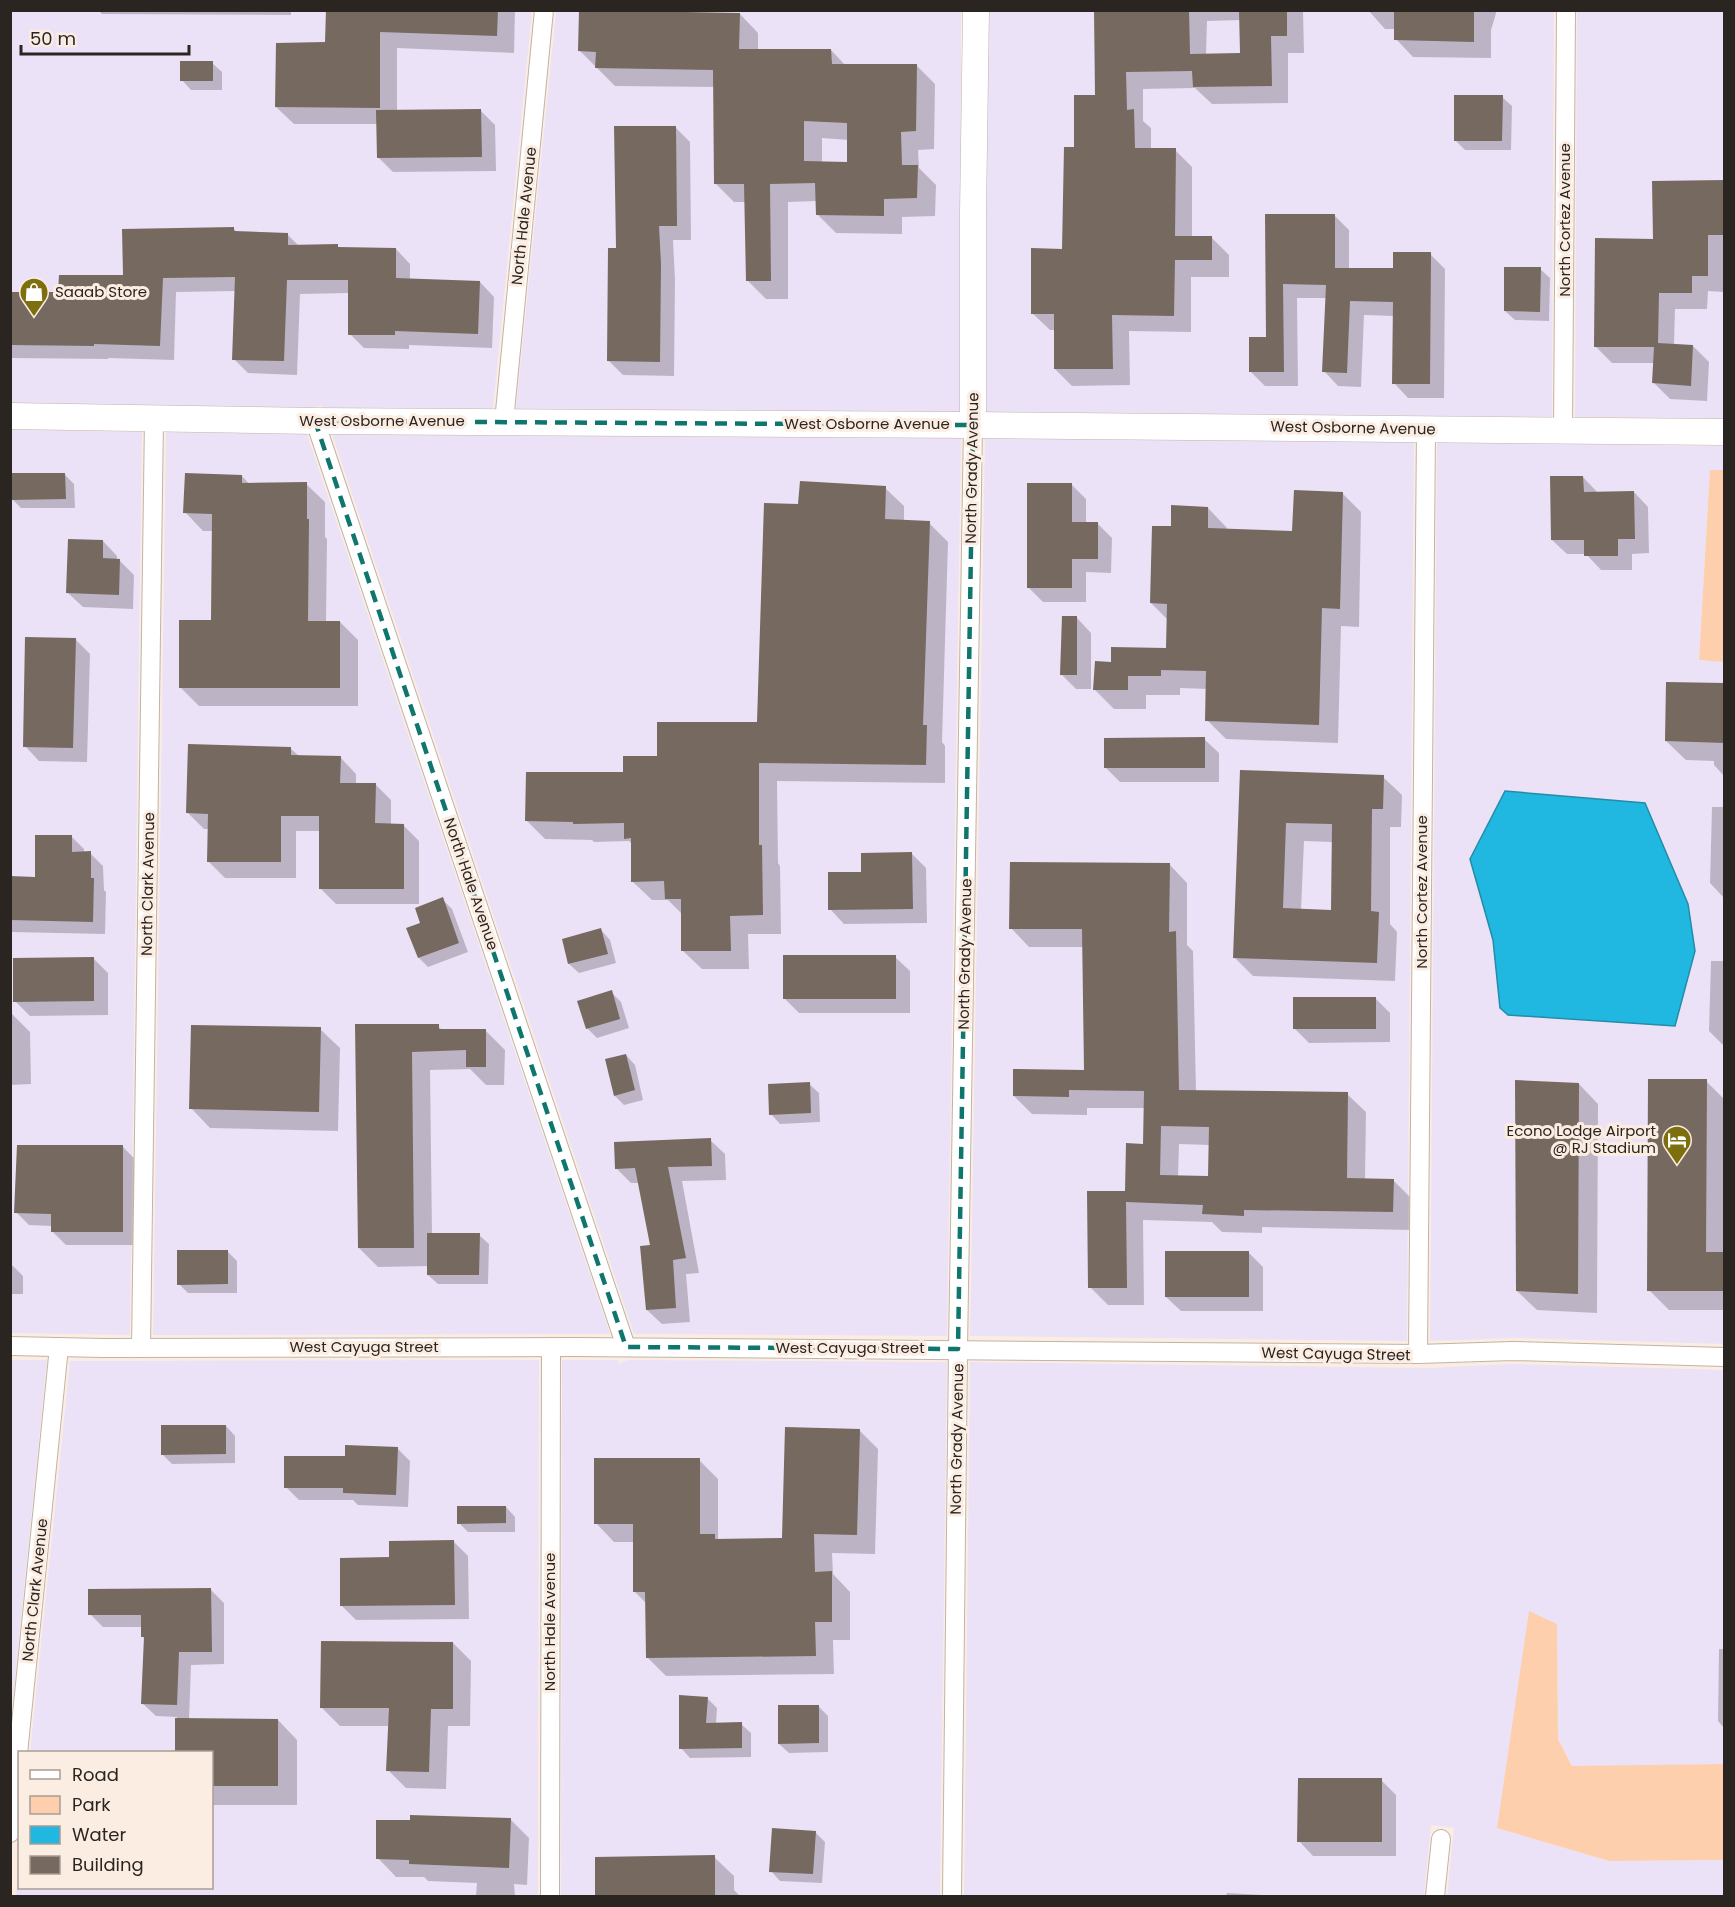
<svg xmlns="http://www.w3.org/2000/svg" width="1735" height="1907" viewBox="0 0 1735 1907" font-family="Poppins,sans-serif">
<rect width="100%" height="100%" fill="#fcede2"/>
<!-- commercial -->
<g fill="#ece2f7" fill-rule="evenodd">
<polygon points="11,11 532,11 493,409 323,408 321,405 313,408 11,403"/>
<polygon points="556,11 961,11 962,412 516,409"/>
<polygon points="984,11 1554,11 1552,417 985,412"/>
<polygon points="1577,11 1724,11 1724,419 1575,417"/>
<polygon points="11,429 142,432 130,1335 11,1333"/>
<polygon points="166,432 307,434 610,1334 153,1335"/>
<polygon points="332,434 961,438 947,1336 634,1334"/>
<polygon points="985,438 1414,442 1407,1341 970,1336"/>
<path d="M1437 442 1724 446V470H1710L1699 659 1724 662V1344L1514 1338 1430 1341ZM1471 859 1688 904 1695 951 1675 1026 1500 1008 1493 940Z"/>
<polygon points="11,1360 47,1360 11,1718 10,1360"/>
<polygon points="539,1360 538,1896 16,1896 19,1858 20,1888 212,1888 212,1752 30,1752 70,1361"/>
<polygon points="562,1360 618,1360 619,1364 628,1360 947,1362 940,1896 561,1896"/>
<polygon points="970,1362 1429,1368 1513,1364 1724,1370 1724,1764 1573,1767 1558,1739 1557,1624 1497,1828 1609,1861 1724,1860 1724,1896 1447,1896 1454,1828 1431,1825 1424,1896 964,1896"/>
</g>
<!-- green -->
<g fill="#fdcfac">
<polygon points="1710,470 1724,470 1724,662 1699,660"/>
<polygon points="1529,1611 1557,1624 1558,1739 1572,1766 1724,1764 1724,1860 1609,1861 1497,1828"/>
</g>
<!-- water -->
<polygon fill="#20b8e0" stroke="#238ca7" stroke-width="1.5" points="1505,791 1645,803 1688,904 1695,951 1675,1026 1508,1015 1500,1008 1493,940 1470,859"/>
<!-- shadow -->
<g fill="#0003" fill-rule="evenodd">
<polygon points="98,10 291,10 291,15 102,14"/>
<polygon points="328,10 515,10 514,53 397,48 397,111 481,111 495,125 496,171 393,172 378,157 378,124 294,124 276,107 326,43"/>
<path d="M581 10H631V13L740 14 758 33V50H831L846 66 916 65 935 84 934 149 918 150 919 168 936 185 935 216 902 217V234L836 233 818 215 817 201 788 202V299H766L747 280 746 202H734L715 183V87L615 86 580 51ZM822 138 849 140V164L822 163Z"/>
<path d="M1096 10H1303L1304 53H1288V103L1212 104 1195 88 1143 89V121L1151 128V149L1175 150 1192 167V238H1212L1229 255V277H1191V332L1129 331 1130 385 1072 386 1055 369V330H1050L1032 313 1064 250 1076 148 1096 96ZM1241 20V55H1206L1207 21Z"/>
<polygon points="1368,10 1497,10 1491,30 1491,58 1413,57 1396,39 1396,29 1385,29"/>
<polygon points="212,63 222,72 222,90 191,90 182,80"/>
<polygon points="1502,97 1512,106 1511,150 1465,150 1455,140"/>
<polygon points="675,127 690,142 691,240 673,240 675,280 674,376 623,375 608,360 617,249"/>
<polygon points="1724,181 1724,292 1708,291 1707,309 1675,309 1674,345 1693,346 1709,362 1707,401 1670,399 1653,382 1654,363 1612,363 1596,347 1655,241"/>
<polygon points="1334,215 1349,230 1349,270 1394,270 1430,254 1445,269 1444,398 1408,398 1394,383 1394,316 1364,315 1361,387 1338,386 1324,371 1327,298 1297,298 1298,386 1265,386 1250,371 1268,339 1267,216"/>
<polygon points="234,229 237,232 287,234 299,246 337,246 340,249 396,249 410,264 410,280 480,282 494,297 492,348 409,345 409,349 364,348 350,334 349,293 300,294 297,375 248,373 234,359 236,291 176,292 174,360 108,358 108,359 10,358 10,293 60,294 125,277"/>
<polygon points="1540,269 1550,278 1549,321 1515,320 1505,311"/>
<polygon points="65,475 74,484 75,508 21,508 12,499"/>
<polygon points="242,476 250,485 306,484 325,502 325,537 327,539 326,622 340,622 358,640 358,706 199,706 180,687 213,621 213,531 203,531 185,512"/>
<polygon points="1583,477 1597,492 1634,492 1648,507 1649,553 1632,554 1632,570 1601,570 1586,554 1567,554 1552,540"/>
<polygon points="1072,485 1086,499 1086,524 1098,524 1112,538 1111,573 1086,572 1086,602 1043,602 1029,588"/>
<polygon points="885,488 904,506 904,521 929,523 948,542 942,742 945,746 945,783 777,781 778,863 780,866 781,934 748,934 749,969 702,969 683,951 683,915 668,900 652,900 633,882 633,845 629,841 594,842 592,840 545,839 526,820 658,757 759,723 800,506"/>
<polygon points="1342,493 1361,512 1359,627 1341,626 1338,743 1226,739 1207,720 1207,689 1180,688 1180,695 1146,695 1146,709 1114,709 1095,690 1112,663 1168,650 1168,620 1151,603 1172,528 1208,508 1227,528 1227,530 1294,533"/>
<polygon points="103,541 117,556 117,560 119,560 134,575 133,609 83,607 68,593"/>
<polygon points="1077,618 1091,633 1091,689 1076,689 1062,675"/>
<polygon points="75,639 90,654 87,762 39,761 25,746"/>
<polygon points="1724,685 1724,776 1714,765 1714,761 1686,760 1666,741"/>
<polygon points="1204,739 1219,753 1219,782 1120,782 1105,767"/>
<polygon points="290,748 299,756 341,758 356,774 356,784 375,784 391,800 391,825 403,825 419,841 419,904 336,904 320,888 320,831 296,831 296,878 225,878 209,862 209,829 204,829 188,813"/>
<path d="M1241 771 1383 777 1402 795 1401 827H1390V924L1397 932 1395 981 1253 976 1234 957ZM1304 841 1333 842V912L1301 910Z"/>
<polygon points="1712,807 1724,807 1724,898 1710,883"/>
<polygon points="71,836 84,849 84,853 90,853 103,866 104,890 106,892 105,934 10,932 10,878 36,878"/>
<polygon points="911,853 926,868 927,923 844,924 830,909 863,873"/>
<path d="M1169 864 1187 883V945L1193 951 1196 1092 1347 1094 1366 1112 1365 1180H1393L1411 1198V1230L1262 1227V1233L1222 1232 1212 1222 1143 1220 1144 1305H1108L1090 1287 1145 1145V1108H1087V1115L1032 1114 1014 1096 1085 1071 1084 947H1029L1011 928ZM1179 1144 1210 1145V1178L1178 1177Z"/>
<polygon points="442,899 452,909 468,952 428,967 419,958"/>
<polygon points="601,930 610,940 616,963 579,973 569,964"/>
<polygon points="895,957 910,971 910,1013 799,1013 784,998"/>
<polygon points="93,958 108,973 108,1015 30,1016 15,1001"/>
<polygon points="1711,961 1724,961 1724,1046 1709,1031"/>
<polygon points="611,992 621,1002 629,1028 597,1038 587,1028"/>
<polygon points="1375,998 1390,1013 1390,1042 1309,1043 1294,1028"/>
<polygon points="10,1012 30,1032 31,1084 10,1085"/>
<polygon points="356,1026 438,1026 443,1031 486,1031 505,1050 504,1085 486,1085 470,1069 430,1070 432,1234 479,1235 489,1244 488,1284 438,1284 428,1275 429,1266 378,1267 359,1248"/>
<polygon points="320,1029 340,1048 338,1131 210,1128 191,1108"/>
<polygon points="626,1055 635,1065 643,1100 624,1105 615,1096"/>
<polygon points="1706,1081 1724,1099 1724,1310 1669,1310 1649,1290"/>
<polygon points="809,1084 819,1093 820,1122 780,1124 771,1114"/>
<polygon points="1579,1084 1598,1104 1597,1313 1537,1310 1517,1291"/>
<polygon points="710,1140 725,1154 726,1180 682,1181 699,1273 686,1274 690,1322 662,1324 647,1310 652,1247 640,1183 631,1183 616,1168"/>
<polygon points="123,1147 136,1160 136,1245 66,1245 52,1231 52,1226 29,1225 16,1212"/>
<polygon points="227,1251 237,1261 237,1293 188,1293 179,1284"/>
<polygon points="1249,1253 1263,1267 1263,1311 1181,1311 1166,1297"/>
<polygon points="10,1266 13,1266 23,1276 23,1294 10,1294"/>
<polygon points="226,1426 235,1436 235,1463 172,1464 163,1455"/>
<polygon points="859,1430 878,1449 875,1554 832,1553 833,1574 850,1592 850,1640 833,1640 834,1674 666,1676 647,1657 646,1603 635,1592 635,1542 614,1542 596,1523 699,1460 718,1479 718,1538 720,1541 783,1540"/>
<polygon points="397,1448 410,1461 408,1507 358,1505 353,1500 299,1500 286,1487 346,1457"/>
<polygon points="506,1507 515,1517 515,1532 468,1532 459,1523"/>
<polygon points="454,1542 468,1556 469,1619 356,1620 342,1606 390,1559"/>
<polygon points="211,1590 224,1603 224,1664 191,1665 189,1720 278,1720 297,1740 297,1805 212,1805 212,1752 177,1752 177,1717 156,1716 143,1704 145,1639 142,1636 142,1627 103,1627 90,1614"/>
<polygon points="453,1643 471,1661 470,1726 448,1726 446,1789 406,1788 388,1770 390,1726 340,1726 322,1708"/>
<polygon points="1719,1649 1724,1649 1724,1728 1718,1721"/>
<polygon points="708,1699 717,1708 716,1724 741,1724 751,1733 751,1757 690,1758 681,1748"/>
<polygon points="818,1706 828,1716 828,1752 789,1753 779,1744"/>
<polygon points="1381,1780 1396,1795 1396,1856 1313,1856 1299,1841"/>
<polygon points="511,1820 529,1838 527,1885 514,1884 515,1896 476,1896 477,1883 428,1881 424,1877 396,1877 378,1858"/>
<polygon points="815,1832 825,1842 822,1883 780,1881 771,1871"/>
<polygon points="714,1857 734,1876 734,1890 740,1896 597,1896 596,1858"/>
<polygon points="1227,1893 1282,1896 1226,1896"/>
</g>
<!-- building -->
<g fill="#766960" fill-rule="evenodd">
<polygon points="326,10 498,10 497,36 380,32 380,108 275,107 276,43 325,42"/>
<path d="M579 10 740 13 739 49H831L832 64H917L916 131 901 132 902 165H918L917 198 884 199V216L816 215 815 183 770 184 771 281H746L744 184H714L713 70 595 68 596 52 578 51ZM804 121 847 123V162L804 161Z"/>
<polygon points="1094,10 1189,10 1190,54 1240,53 1239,10 1287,10 1287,36 1271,36 1272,86 1193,87 1192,71 1126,72 1127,110 1134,109 1135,148 1176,148 1175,236 1212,236 1212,260 1175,260 1174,316 1112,315 1113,369 1054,369 1054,314 1031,314 1031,248 1062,249 1064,147 1074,147 1074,95 1095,95"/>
<polygon points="1394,10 1474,10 1474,42 1394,40"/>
<rect x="180" y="61" width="33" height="20"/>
<polygon points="1454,95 1503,95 1502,141 1454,141"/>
<polygon points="481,109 482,157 377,158 376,110"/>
<polygon points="614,126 676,126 677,226 659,226 661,264 660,362 607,361 608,248 616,248"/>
<polygon points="1725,180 1725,235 1708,235 1708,276 1692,276 1692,293 1659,293 1658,343 1693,345 1691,386 1652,383 1654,347 1594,347 1595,238 1653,239 1652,181"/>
<polygon points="1265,214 1335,214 1335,268 1393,268 1393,252 1431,252 1430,384 1392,384 1393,302 1350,301 1347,373 1322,372 1326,285 1283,284 1284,372 1249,372 1249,337 1266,337"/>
<polygon points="234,227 234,231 288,233 288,245 338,244 338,247 396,248 396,278 480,281 478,334 395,331 395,335 348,335 348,280 287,280 284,361 232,360 235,277 163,278 160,346 94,344 94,346 10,345 10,292 58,292 59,275 123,275 122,229"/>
<polygon points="1504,267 1541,267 1540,312 1504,311"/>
<polygon points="10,473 65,473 66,499 10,500"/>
<polygon points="185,473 242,475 242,483 307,482 307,519 309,519 308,621 340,621 340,688 179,688 179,620 211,620 212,514 183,513"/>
<polygon points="1550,476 1583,476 1584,492 1634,491 1635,539 1618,539 1618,556 1584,556 1584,540 1551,540"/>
<polygon points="800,481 886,486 885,519 930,521 923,725 927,725 926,765 759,763 759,845 762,845 763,915 730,916 731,951 681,951 681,899 665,899 664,881 631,882 631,838 624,839 624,823 573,824 573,822 525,821 526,772 623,772 623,756 657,756 657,722 757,722 764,503 798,504"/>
<polygon points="1027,483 1072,483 1072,522 1098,522 1098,559 1072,559 1072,588 1027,588"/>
<polygon points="1294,490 1343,492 1340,609 1322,608 1319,725 1205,721 1206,671 1161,670 1161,676 1128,676 1128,690 1093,690 1095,661 1111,662 1111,647 1166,648 1167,604 1150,603 1152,526 1171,526 1171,505 1208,507 1208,528 1292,531"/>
<polygon points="68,539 103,540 103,558 120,559 119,595 66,593"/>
<polygon points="1062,616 1077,616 1077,675 1060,675"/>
<polygon points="25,637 76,638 73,748 23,747"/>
<polygon points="1666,682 1725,683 1725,743 1665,741"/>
<polygon points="1205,737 1205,768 1104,768 1104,738"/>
<polygon points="188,744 291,747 291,755 341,756 340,783 376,783 375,823 404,824 404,889 319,889 319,816 281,816 281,862 207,862 208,814 186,813"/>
<path d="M1240 770 1384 775 1383 809H1372L1371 911 1379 912 1377 963 1233 958ZM1286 823 1332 824 1331 910 1283 908Z"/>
<polygon points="35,835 72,835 72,852 91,851 91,878 94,878 93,922 10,920 10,876 35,877"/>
<polygon points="912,852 913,909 828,910 828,872 861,872 861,853"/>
<path d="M1010 862 1170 863 1169 932 1176 931 1179 1090 1348 1092 1347 1178 1394 1179 1393 1212 1244 1210V1216L1202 1214 1203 1205 1126 1202 1127 1288H1088L1087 1191H1125L1126 1143 1143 1144 1144 1091 1069 1090V1097L1013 1096V1069L1084 1070 1082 929H1009ZM1161 1126 1209 1127 1208 1176 1160 1175Z"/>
<polygon points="443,897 459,943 418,958 406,928 420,923 415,908"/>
<polygon points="601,928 608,954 568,964 562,939"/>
<rect x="783" y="955" width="113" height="44"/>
<polygon points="94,957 94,1001 13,1002 13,958"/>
<polygon points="612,990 620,1019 586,1029 577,1001"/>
<rect x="1293" y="997" width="83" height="32"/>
<polygon points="355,1024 439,1024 439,1029 486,1029 486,1067 466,1067 466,1050 412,1052 414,1248 358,1248"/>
<polygon points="191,1025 321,1027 319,1112 189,1109"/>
<polygon points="626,1054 635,1090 614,1096 605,1059"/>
<polygon points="1648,1079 1707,1079 1706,1252 1725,1252 1725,1291 1647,1291"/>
<polygon points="1515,1080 1579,1083 1578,1294 1516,1291"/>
<polygon points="810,1082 811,1113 769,1115 768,1084"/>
<polygon points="711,1138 712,1166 668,1167 686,1258 673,1260 676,1308 646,1310 640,1246 650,1245 635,1168 615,1169 614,1142"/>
<polygon points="17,1145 123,1145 123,1232 51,1232 51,1214 14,1213"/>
<polygon points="427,1233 480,1233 479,1275 427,1275"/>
<polygon points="177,1250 228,1250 228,1284 177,1285"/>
<rect x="1165" y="1251" width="84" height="46"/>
<polygon points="161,1425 226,1425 226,1454 161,1455"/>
<polygon points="785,1427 860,1429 857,1535 814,1534 815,1572 832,1571 832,1622 815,1622 816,1656 646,1658 645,1592 633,1592 633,1524 594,1524 594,1458 700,1458 700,1534 715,1534 715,1539 782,1538"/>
<polygon points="345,1445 398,1447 396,1495 343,1493 343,1488 284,1488 284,1456 345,1456"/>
<polygon points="457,1506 506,1506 506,1523 457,1524"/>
<polygon points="454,1540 455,1605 340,1606 340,1558 389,1557 389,1541"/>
<polygon points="211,1588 212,1652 179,1652 177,1705 141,1704 144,1637 141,1637 141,1615 88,1615 88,1589"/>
<polygon points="321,1641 453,1642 453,1709 431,1709 429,1772 386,1771 389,1708 320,1708"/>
<polygon points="679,1695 708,1697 706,1723 742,1722 742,1748 679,1749"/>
<polygon points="778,1705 819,1705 819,1743 778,1744"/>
<polygon points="175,1718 278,1719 278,1786 212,1786 212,1752 175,1752"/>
<polygon points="1298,1778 1382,1778 1382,1842 1297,1842"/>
<polygon points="410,1815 511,1818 509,1868 409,1864 409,1860 376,1859 376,1820 410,1820"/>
<polygon points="772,1828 816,1831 813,1874 769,1872"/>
<polygon points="715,1855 715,1896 595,1896 595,1857"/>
</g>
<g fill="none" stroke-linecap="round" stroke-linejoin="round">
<!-- street casing -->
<g stroke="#c1b3a8" stroke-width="20">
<g id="street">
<polyline points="315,421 626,1347"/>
<polyline points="504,422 544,10"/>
<polyline points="1563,430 1566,10"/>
<polyline points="10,1346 103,1348 574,1347 1418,1354 1513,1351 1724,1357"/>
<polyline points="141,1348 154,419"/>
<polyline points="1418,1354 1426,429"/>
<polyline points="10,1833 59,1347"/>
<polyline points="550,1896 551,1347"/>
<polyline points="952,1896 958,1349 973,425"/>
<polyline points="1435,1896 1441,1839"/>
</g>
</g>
<!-- secondary casing -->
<g stroke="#c1b3a8" stroke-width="27">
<g id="secondary">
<polyline points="10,416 315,421 973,425 1724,432"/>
<polyline points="973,425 973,213 976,10"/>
</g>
</g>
<!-- street -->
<use href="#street" stroke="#fff" stroke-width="18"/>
<!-- secondary -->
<use href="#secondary" stroke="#fff" stroke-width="26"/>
</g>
<!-- marked area -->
<path fill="none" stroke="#0f766e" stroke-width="4.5" stroke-dasharray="12 8" stroke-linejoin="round" d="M315 421 973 425 958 1349 626 1347Z"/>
<!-- icons -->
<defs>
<g id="shop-pin" transform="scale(1.5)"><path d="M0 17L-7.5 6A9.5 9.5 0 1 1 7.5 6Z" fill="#7d6f0e" stroke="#fcede2"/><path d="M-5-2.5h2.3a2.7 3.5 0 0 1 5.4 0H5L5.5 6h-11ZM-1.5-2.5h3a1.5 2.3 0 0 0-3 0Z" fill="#fff"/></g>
<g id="hotel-pin" transform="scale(1.5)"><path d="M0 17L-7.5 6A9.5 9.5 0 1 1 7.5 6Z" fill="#7d6f0e" stroke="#fcede2"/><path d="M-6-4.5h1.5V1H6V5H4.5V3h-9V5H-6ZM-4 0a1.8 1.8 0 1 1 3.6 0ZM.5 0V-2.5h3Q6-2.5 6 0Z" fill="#fff"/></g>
</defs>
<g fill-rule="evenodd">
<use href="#shop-pin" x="34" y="292"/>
<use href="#hotel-pin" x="1677" y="1140"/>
</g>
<g text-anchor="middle" stroke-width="6" stroke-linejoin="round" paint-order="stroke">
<!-- street labels -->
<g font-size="15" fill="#2b2521" stroke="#fcede2">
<text transform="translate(524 216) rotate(-84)" y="5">North Hale Avenue</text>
<text transform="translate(1565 220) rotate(-90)" y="5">North Cortez Avenue</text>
<text x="382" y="426">West Osborne Avenue</text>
<text x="867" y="429">West Osborne Avenue</text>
<text transform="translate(1353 428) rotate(1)" y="5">West Osborne Avenue</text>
<text transform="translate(972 468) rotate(-89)" y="5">North Grady Avenue</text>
<text transform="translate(148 884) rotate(-89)" y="5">North Clark Avenue</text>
<text transform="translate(471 884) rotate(71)" y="5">North Hale Avenue</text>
<text transform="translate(1422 892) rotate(-90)" y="5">North Cortez Avenue</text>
<text transform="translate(965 954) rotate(-89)" y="5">North Grady Avenue</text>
<text x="364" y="1352">West Cayuga Street</text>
<text x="850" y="1353">West Cayuga Street</text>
<text transform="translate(1336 1354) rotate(1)" y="5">West Cayuga Street</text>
<text transform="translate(957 1439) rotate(-89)" y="5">North Grady Avenue</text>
<text transform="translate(35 1590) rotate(-84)" y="5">North Clark Avenue</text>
<text transform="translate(550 1622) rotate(-90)" y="5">North Hale Avenue</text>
</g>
<!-- poi labels -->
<g font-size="15" fill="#2b2521" stroke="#fcede2" text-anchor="start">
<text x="55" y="297">Saaab Store</text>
<text x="1656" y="1136" text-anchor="end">Econo Lodge Airport<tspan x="1656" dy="17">@ RJ Stadium</tspan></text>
</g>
</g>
<!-- border -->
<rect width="1735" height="1907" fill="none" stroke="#2b2521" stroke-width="24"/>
<!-- legend -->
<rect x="18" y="1751" width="195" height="138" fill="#fcede2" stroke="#a89d95" stroke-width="1.5"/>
<rect x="30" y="1770" width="30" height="9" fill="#ffffff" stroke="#a89d95" stroke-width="1.5"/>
<text x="72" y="1781" font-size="18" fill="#2b2521">Road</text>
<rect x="30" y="1796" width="30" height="18" fill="#fdcfac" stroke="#a89d95" stroke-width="1.5"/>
<text x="72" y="1811" font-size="18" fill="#2b2521">Park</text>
<rect x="30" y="1826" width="30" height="18" fill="#20b8e0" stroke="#a89d95" stroke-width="1.5"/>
<text x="72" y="1841" font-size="18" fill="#2b2521">Water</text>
<rect x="30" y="1856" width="30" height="18" fill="#766960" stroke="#a89d95" stroke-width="1.5"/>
<text x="72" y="1871" font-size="18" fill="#2b2521">Building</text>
<!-- scale -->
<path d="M21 45v9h168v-9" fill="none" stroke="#2b2521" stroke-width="3"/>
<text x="30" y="45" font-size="18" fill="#2b2521" stroke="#fcede2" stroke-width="4.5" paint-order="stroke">50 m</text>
</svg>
